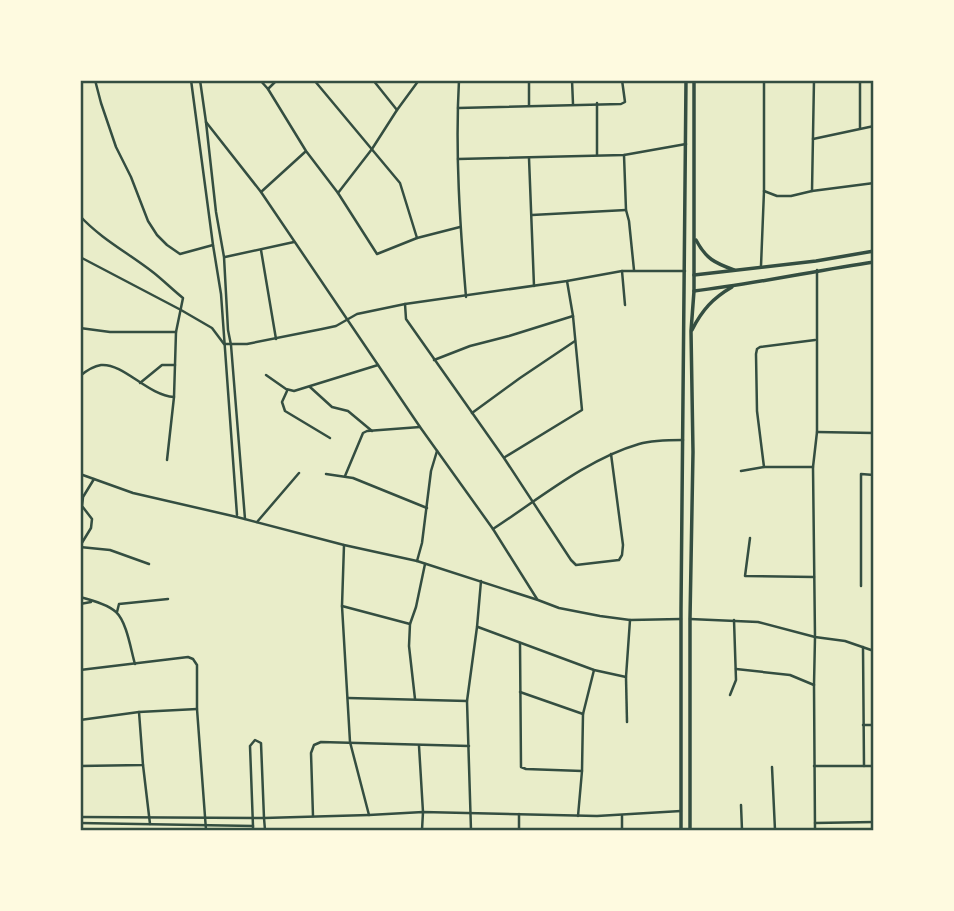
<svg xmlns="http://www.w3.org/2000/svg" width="954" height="911" viewBox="0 0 954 911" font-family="'PT Sans Narrow',sans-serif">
<rect width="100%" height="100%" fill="#e9edc9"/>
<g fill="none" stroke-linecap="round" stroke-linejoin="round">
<!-- minor -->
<g stroke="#344e41" stroke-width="2.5">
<polyline points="95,80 101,103 116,147 131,177 148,221 157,235 167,245 180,254 213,245"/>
<polyline points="260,80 268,89 306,151 338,193 377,254 417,238 460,227"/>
<polyline points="314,80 400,183 417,238"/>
<polyline points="373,80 397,110"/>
<path d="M459 80C455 152 460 225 466 297"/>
<polyline points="529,80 529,105"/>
<polyline points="572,80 573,104"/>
<polyline points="268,89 277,80"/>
<polyline points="458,108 621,104 625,102 622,80"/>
<polyline points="206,122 261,192 420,427 493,529 537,599"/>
<polyline points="860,128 860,80"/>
<polyline points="813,139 874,126"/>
<polyline points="597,155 597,103"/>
<polyline points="624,155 626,210 629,221 634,270"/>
<polyline points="529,158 534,286"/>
<polyline points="458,159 624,155 686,144"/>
<polyline points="764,191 777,196 791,196 812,191 874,183"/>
<polyline points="812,191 814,80"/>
<polyline points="261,192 305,152"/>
<polyline points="338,193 372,149 397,110 419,80"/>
<polyline points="532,215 626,210"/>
<path d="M80 216C101 239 130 254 154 273 164 281 173 290 183 298L176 332 174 397 167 460"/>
<polyline points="261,250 276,339"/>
<polyline points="80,257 181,310 212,328 224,344 247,344 322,329 336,326 357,314 405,304 567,281 622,271 685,271"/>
<polyline points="225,257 294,242"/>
<polyline points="761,266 764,191 764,80"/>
<polyline points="622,271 625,305"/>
<polyline points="405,304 406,319 504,458 571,560 576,565 619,560 622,555 623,545 611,454"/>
<polyline points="80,328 110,332 176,332"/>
<polyline points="434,360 470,346 509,336 573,316"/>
<polyline points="266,375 286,389 294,391 378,365"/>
<path d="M80 376C86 371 94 366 101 365 124 363 147 395 174 397"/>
<polyline points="140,383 162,365 175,365"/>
<polyline points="310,387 332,407 348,411 372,431"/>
<polyline points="287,391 282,402 285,411 330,438"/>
<polyline points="472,413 520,378 575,341"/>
<polyline points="817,432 874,433"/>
<polyline points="505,457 582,410 573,316 567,281"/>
<polyline points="764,467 757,411 756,354 757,349 760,347 815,340"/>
<polyline points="741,471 764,467 813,467"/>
<polyline points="326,474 353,478 427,508"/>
<polyline points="345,476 363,433 367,431 420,427"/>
<polyline points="257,522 299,473"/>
<path d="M493 529C539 499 587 459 639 444 653 440 668 440 683 440"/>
<polyline points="750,538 745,576 814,577"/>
<polyline points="344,545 342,606 350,742 369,815 423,812 597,816 681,811"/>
<polyline points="80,546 91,528 92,519 82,506 83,497 94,479"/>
<polyline points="80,547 110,550 149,564"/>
<polyline points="417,561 422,543 431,471 437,451"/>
<polyline points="861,586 861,474 874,475"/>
<path d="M80 597C92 600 107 604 116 612 127 622 131 651 135 664"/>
<polyline points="80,604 91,602"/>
<polyline points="342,606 410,624"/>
<polyline points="117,612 119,604 168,599"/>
<polyline points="690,619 758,622 815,637 845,641 874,651"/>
<polyline points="478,627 594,670 626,677 630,620"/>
<polyline points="520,643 521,767 526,769 582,771"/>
<polyline points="863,647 864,766"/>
<polyline points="736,669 790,675 814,685"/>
<polyline points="80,670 188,657 193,659 197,665 197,709 206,830"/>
<polyline points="626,677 627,722"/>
<polyline points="520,692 583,714"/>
<polyline points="730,695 736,680 734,620"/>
<polyline points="348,698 467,701"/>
<polyline points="415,699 409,646 410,624 416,607 425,564"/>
<polyline points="80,720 139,712"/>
<polyline points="863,725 874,725"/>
<polyline points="419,746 423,812 422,830"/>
<polyline points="143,765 150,824"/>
<polyline points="80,766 143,765 139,712 197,709"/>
<polyline points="814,766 874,766"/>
<polyline points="772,767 775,830"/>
<polyline points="741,805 742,830"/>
<polyline points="313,816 311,753 314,745 321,742 469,746"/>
<polyline points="578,816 582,771 583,714 594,670"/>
<polyline points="622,816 622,830"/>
<polyline points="815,823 874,822"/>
<polyline points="253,826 250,746 255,740 261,743 264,818 369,815"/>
<polyline points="471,830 467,701 477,627 481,581"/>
<polyline points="519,830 519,814"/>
<polyline points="815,830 814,685 815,637 813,467 817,432 817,270"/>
</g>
<!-- tertiary -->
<g stroke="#344e41" stroke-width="2.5">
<polyline points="191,80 213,245 221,294 237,515"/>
<polyline points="200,80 206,122 216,212 224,257 228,330 231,345 245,519"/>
<polyline points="80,474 133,493 237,517 344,545 417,561 538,600 559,608 600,616 630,620 681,619"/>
<polyline points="80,817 264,818 265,830"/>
<polyline points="80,823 253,826 253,830"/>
</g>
<!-- secondary -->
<g stroke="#344e41" stroke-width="3.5">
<polyline points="694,275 816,261 874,251"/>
<path d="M694 291C754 284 813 271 874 262"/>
</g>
<!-- trunk -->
<g stroke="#344e41" stroke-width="3.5">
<path d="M696 240C706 259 715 263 734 270"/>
<path d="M692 330C702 310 713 298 732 287"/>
<polyline points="681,830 681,609 686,80"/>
<polyline points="690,830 690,619 693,452 691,331 694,291 694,80"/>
</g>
</g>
<!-- border -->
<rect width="954" height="911" fill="none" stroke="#fefae0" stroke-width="164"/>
<rect x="82" y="82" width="790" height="747" fill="none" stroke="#344e41" stroke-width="2.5"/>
</svg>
